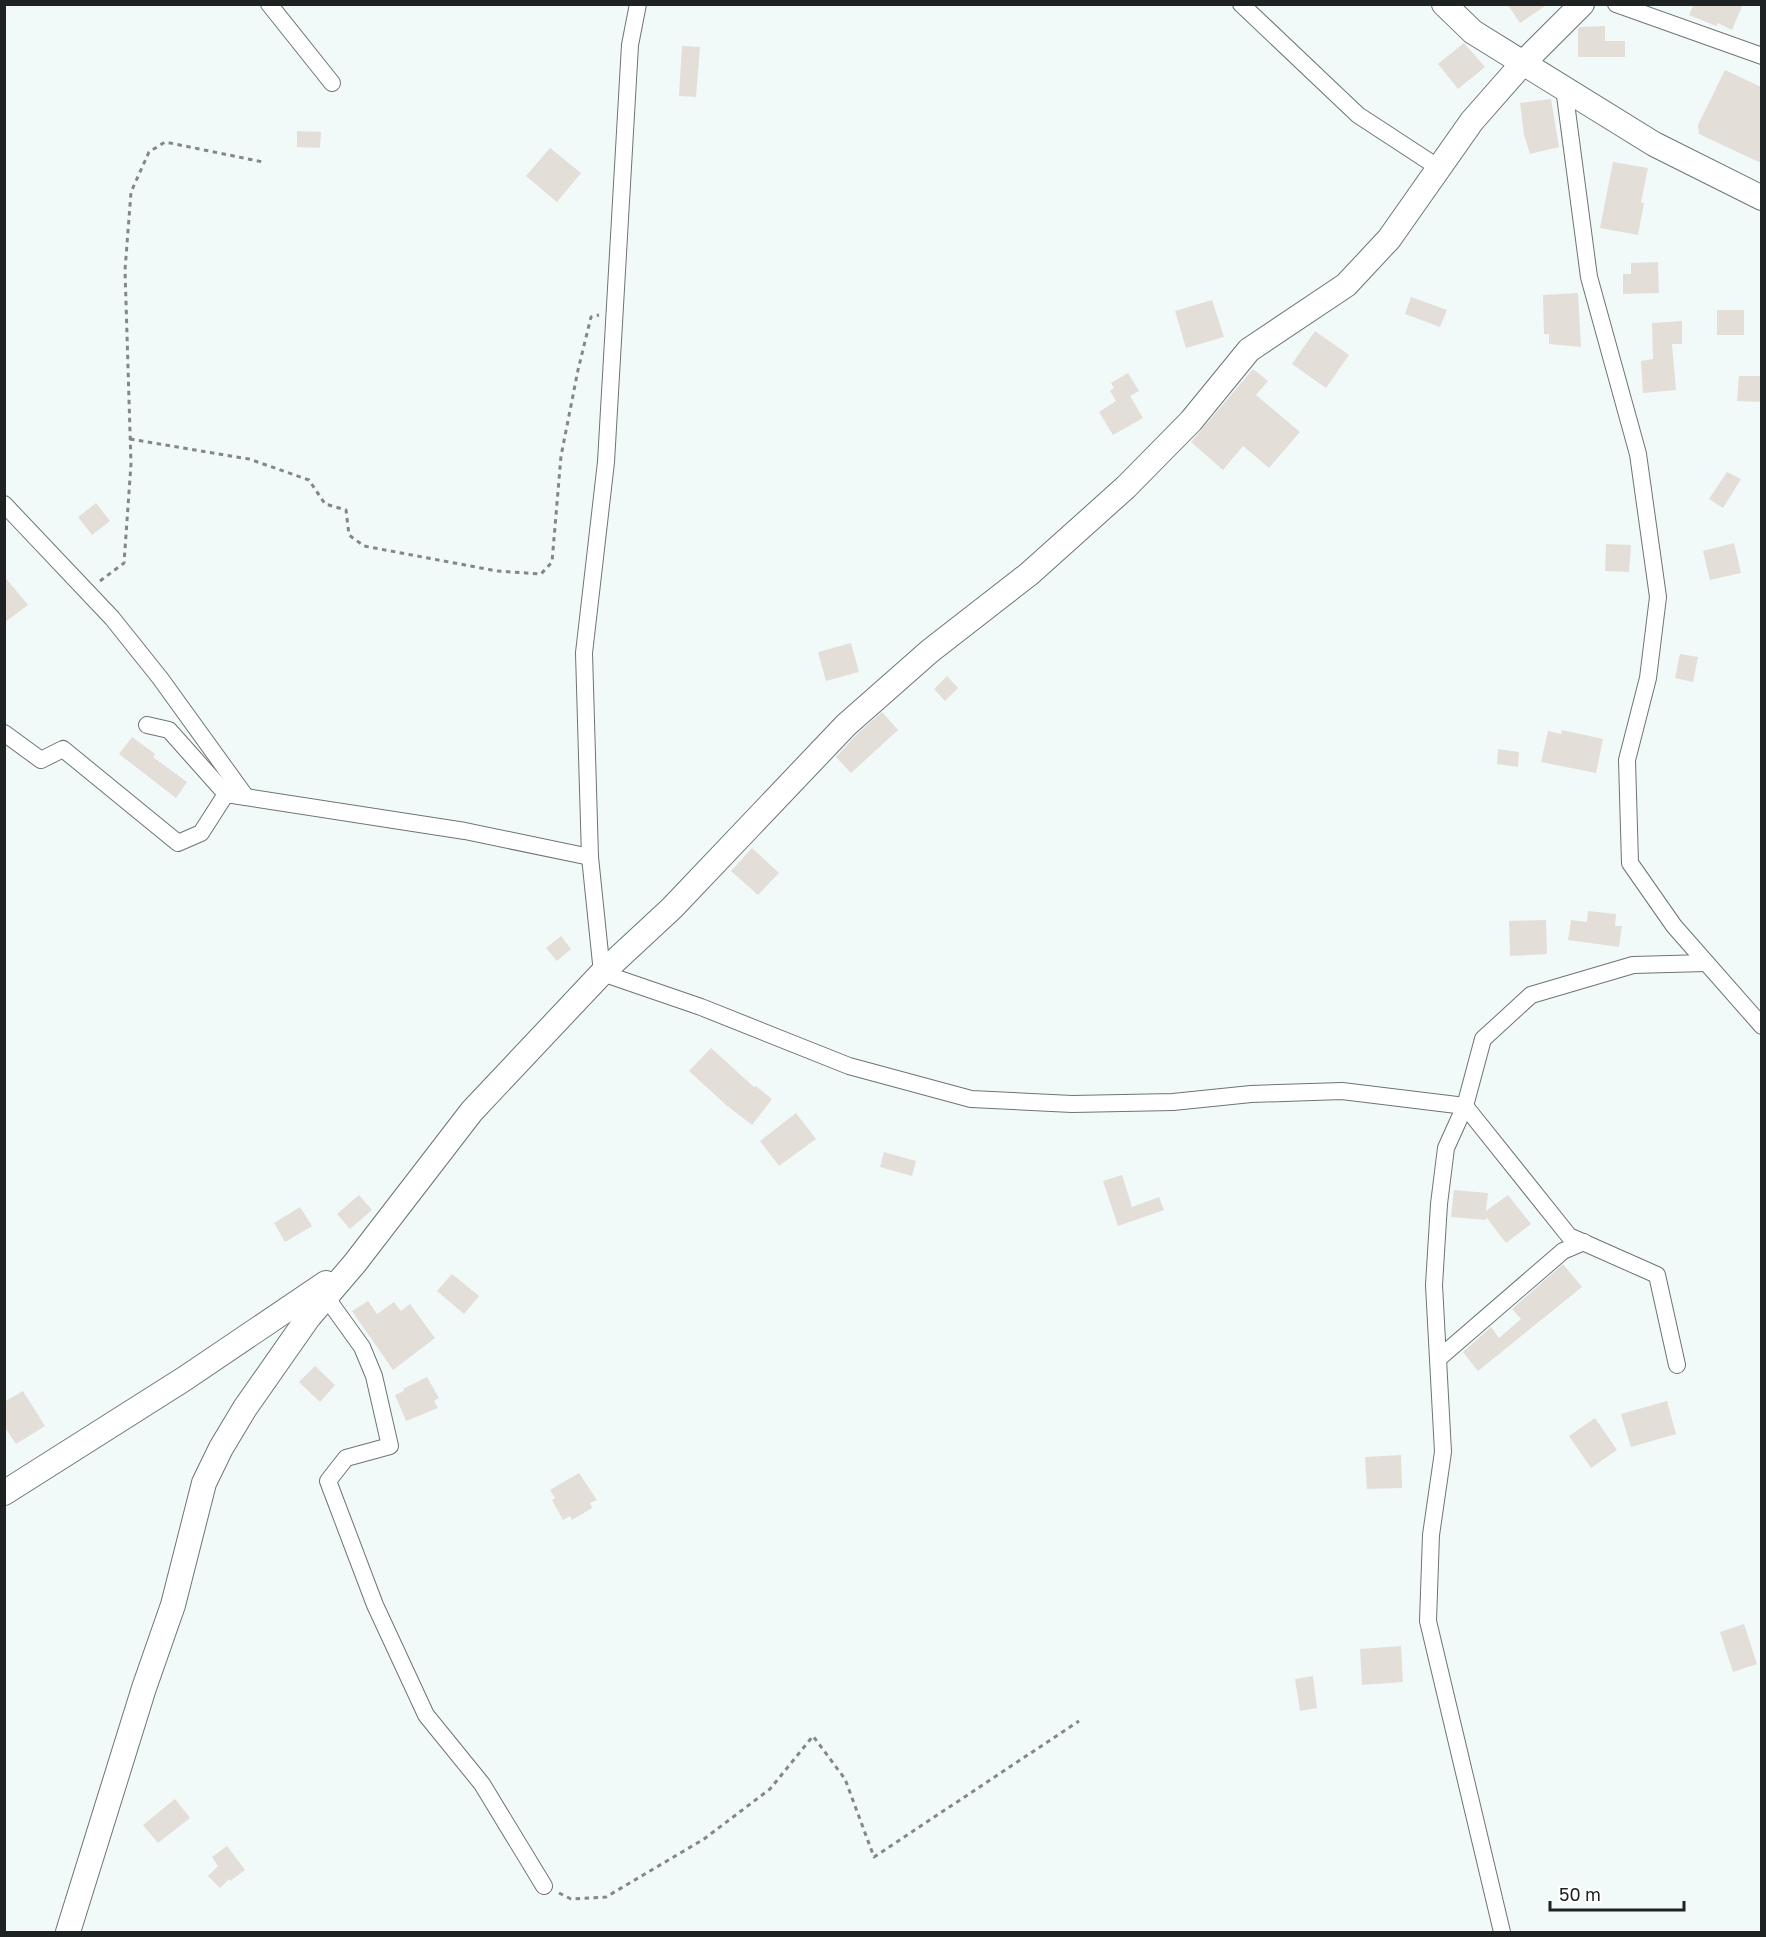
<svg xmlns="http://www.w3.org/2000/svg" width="1766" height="1937" viewBox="0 0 1766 1937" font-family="'Golos Text',sans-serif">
<rect width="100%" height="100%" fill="#f1faf9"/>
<!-- building -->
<g fill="#e4ded9">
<polygon points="1507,4 1548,4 1520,23"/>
<polygon points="1694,4 1743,4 1732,30 1718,23 1716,26 1689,15"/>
<polygon points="1605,26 1605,41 1625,41 1625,57 1578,57 1578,29 1580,27"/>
<polygon points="1464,43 1485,67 1458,89 1438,64"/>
<polygon points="682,46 700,47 696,97 679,96"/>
<polygon points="1725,70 1761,87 1761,163 1699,134 1698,125"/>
<polygon points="1551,99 1559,147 1530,154 1524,135 1520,103"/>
<polygon points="297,131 321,132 320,148 297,147"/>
<polygon points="550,148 581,173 557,202 526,176"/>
<polygon points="1613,162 1648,168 1641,202 1644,203 1638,235 1600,228"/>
<polygon points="1658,262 1659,293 1623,294 1623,274 1631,274 1631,263"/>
<polygon points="1578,293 1581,347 1549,344 1549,334 1544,334 1543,295"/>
<polygon points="1411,297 1447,310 1440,327 1405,314"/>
<polygon points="1212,300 1224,337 1186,348 1175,311"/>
<rect x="1717" y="310" width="27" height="25"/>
<polygon points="1682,321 1682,344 1672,344 1676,390 1643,393 1641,361 1653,359 1652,323"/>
<polygon points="1315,331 1349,355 1326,388 1292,364"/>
<polygon points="1253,369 1268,381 1256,395 1300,432 1269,468 1243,446 1223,470 1191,442"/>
<polygon points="1128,373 1139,391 1130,396 1143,418 1113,435 1099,412 1116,401 1110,391 1114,388 1111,383"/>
<polygon points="1739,376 1761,376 1761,402 1737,401"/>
<polygon points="1727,472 1741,479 1723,508 1709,499"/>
<polygon points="96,503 110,521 92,535 78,517"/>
<polygon points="1734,543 1741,573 1710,580 1703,551"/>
<polygon points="1606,544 1631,545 1629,572 1605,571"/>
<polygon points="4,576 28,605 4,623"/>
<polygon points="851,643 859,672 826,681 818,652"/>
<polygon points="1680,654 1698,657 1693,682 1675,678"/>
<polygon points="947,676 958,688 945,701 934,689"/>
<polygon points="882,712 898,730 851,773 836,757 856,735"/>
<polygon points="1562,730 1603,739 1596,773 1541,762 1548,731 1561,734"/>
<polygon points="132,737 155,754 153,757 187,782 176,798 119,754"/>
<polygon points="1498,749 1519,752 1518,767 1497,764"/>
<polygon points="752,848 779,873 758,895 731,871"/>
<polygon points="1588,911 1616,914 1615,926 1622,926 1619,947 1568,940 1571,920 1587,922"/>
<polygon points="1546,920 1547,954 1510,956 1509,921"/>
<polygon points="561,936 571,949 557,961 546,948"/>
<polygon points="711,1048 754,1087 756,1086 772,1099 752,1125 726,1105 689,1071"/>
<polygon points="796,1113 816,1139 779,1166 760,1141"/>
<polygon points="884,1152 916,1161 912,1176 880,1167"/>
<polygon points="1122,1175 1132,1207 1159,1197 1164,1210 1118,1226 1103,1181"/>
<polygon points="1454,1190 1488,1193 1486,1211 1508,1195 1531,1224 1506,1243 1486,1217 1486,1220 1451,1217"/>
<polygon points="359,1195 372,1210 350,1229 337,1214"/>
<polygon points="300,1207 312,1226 285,1242 274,1223"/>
<polygon points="1563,1264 1582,1287 1478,1371 1463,1352 1491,1327 1499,1338 1521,1319 1512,1309"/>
<polygon points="452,1274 479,1296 464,1314 437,1291"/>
<polygon points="368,1301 377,1314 394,1302 401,1311 410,1304 435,1338 393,1370 352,1311"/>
<polygon points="315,1366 335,1385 320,1402 299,1382"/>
<polygon points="427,1377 439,1398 434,1401 438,1408 406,1421 395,1395 404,1391 403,1389"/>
<polygon points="23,1391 45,1426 16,1444 4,1426 4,1402"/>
<polygon points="1667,1401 1676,1434 1631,1447 1621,1414"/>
<polygon points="1595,1418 1617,1450 1591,1468 1569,1436"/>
<polygon points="1401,1455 1402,1488 1367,1489 1365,1457"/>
<polygon points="579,1473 597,1500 590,1503 592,1508 572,1520 570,1516 563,1520 552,1500 555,1498 550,1490"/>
<polygon points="1744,1624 1757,1664 1733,1672 1720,1632"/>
<polygon points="1401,1646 1403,1682 1362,1685 1360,1649"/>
<polygon points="1313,1676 1317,1708 1300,1711 1295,1679"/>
<polygon points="175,1799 190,1818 158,1843 143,1825"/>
<polygon points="227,1846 245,1870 230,1881 229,1879 220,1888 208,1876 218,1866 212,1857"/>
</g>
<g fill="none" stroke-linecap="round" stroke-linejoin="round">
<!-- street casing -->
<g stroke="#6d7574" stroke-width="18">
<g id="street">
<polyline points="269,4 332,83"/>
<polyline points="638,4 630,45 606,462 584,653 590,857 602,973 701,1007 849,1066 971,1099 1072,1104 1173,1102 1251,1094 1342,1091 1465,1106 1483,1039 1531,995 1633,965 1706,963"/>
<polyline points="1241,4 1358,115 1439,168"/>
<polyline points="1616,4 1762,56"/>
<polyline points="1564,88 1589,277 1638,454 1658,597 1648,678 1627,760 1630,863 1674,926 1762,1026"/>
<polyline points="4,504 112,618 160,678 246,797"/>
<polyline points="147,725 169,730 226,794"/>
<polyline points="4,733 41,760 63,749 178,843 201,833 226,794 465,831 590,857"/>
<polyline points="326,1297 362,1347 374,1376 390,1446 346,1458 328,1481 375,1605 426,1715 482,1784 544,1886"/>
<polyline points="1438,1359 1563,1251 1584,1242"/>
<polyline points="1502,1932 1428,1621 1431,1535 1443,1452 1434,1285 1439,1204 1446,1148 1465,1106 1569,1236 1657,1275 1677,1365"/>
</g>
</g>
<!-- secondary casing -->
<g stroke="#6d7574" stroke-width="26">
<g id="secondary">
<polyline points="1444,4 1473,32 1654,144 1762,198"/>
<polyline points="4,1493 184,1379 326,1283"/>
<polyline points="68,1932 144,1688 173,1605 204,1483 221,1448 245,1408 308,1318 355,1263 472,1111 602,973 672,908 846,725 930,651 1029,574 1126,487 1191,421 1249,350 1346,285 1389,239 1472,121 1523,63 1582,4"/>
</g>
</g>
<!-- path -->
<g stroke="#828887" stroke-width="3" stroke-dasharray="4.5 4.5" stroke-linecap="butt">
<polyline points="130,439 249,459 309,480 325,504 346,510 349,535 364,546 497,571 541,574 552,562 561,456 578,370 591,317 599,315"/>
<polyline points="100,581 124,563 131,464 125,270 131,192 149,152 165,142 263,162"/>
<polyline points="559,1893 571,1899 606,1897 704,1839 770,1789 813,1736 845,1779 874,1857 1079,1721"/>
</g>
<!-- street -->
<use href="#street" stroke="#fff" stroke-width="16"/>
<!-- secondary -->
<use href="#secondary" stroke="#fff" stroke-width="24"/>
</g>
<!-- border -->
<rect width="1766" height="1937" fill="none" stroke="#1f2222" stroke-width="12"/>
<!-- scale -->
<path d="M1550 1901v9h134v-9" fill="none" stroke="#1f2222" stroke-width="3"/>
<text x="1559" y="1901" font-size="18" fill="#1f2222" stroke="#ffffff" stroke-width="4.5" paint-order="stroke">50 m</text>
</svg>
